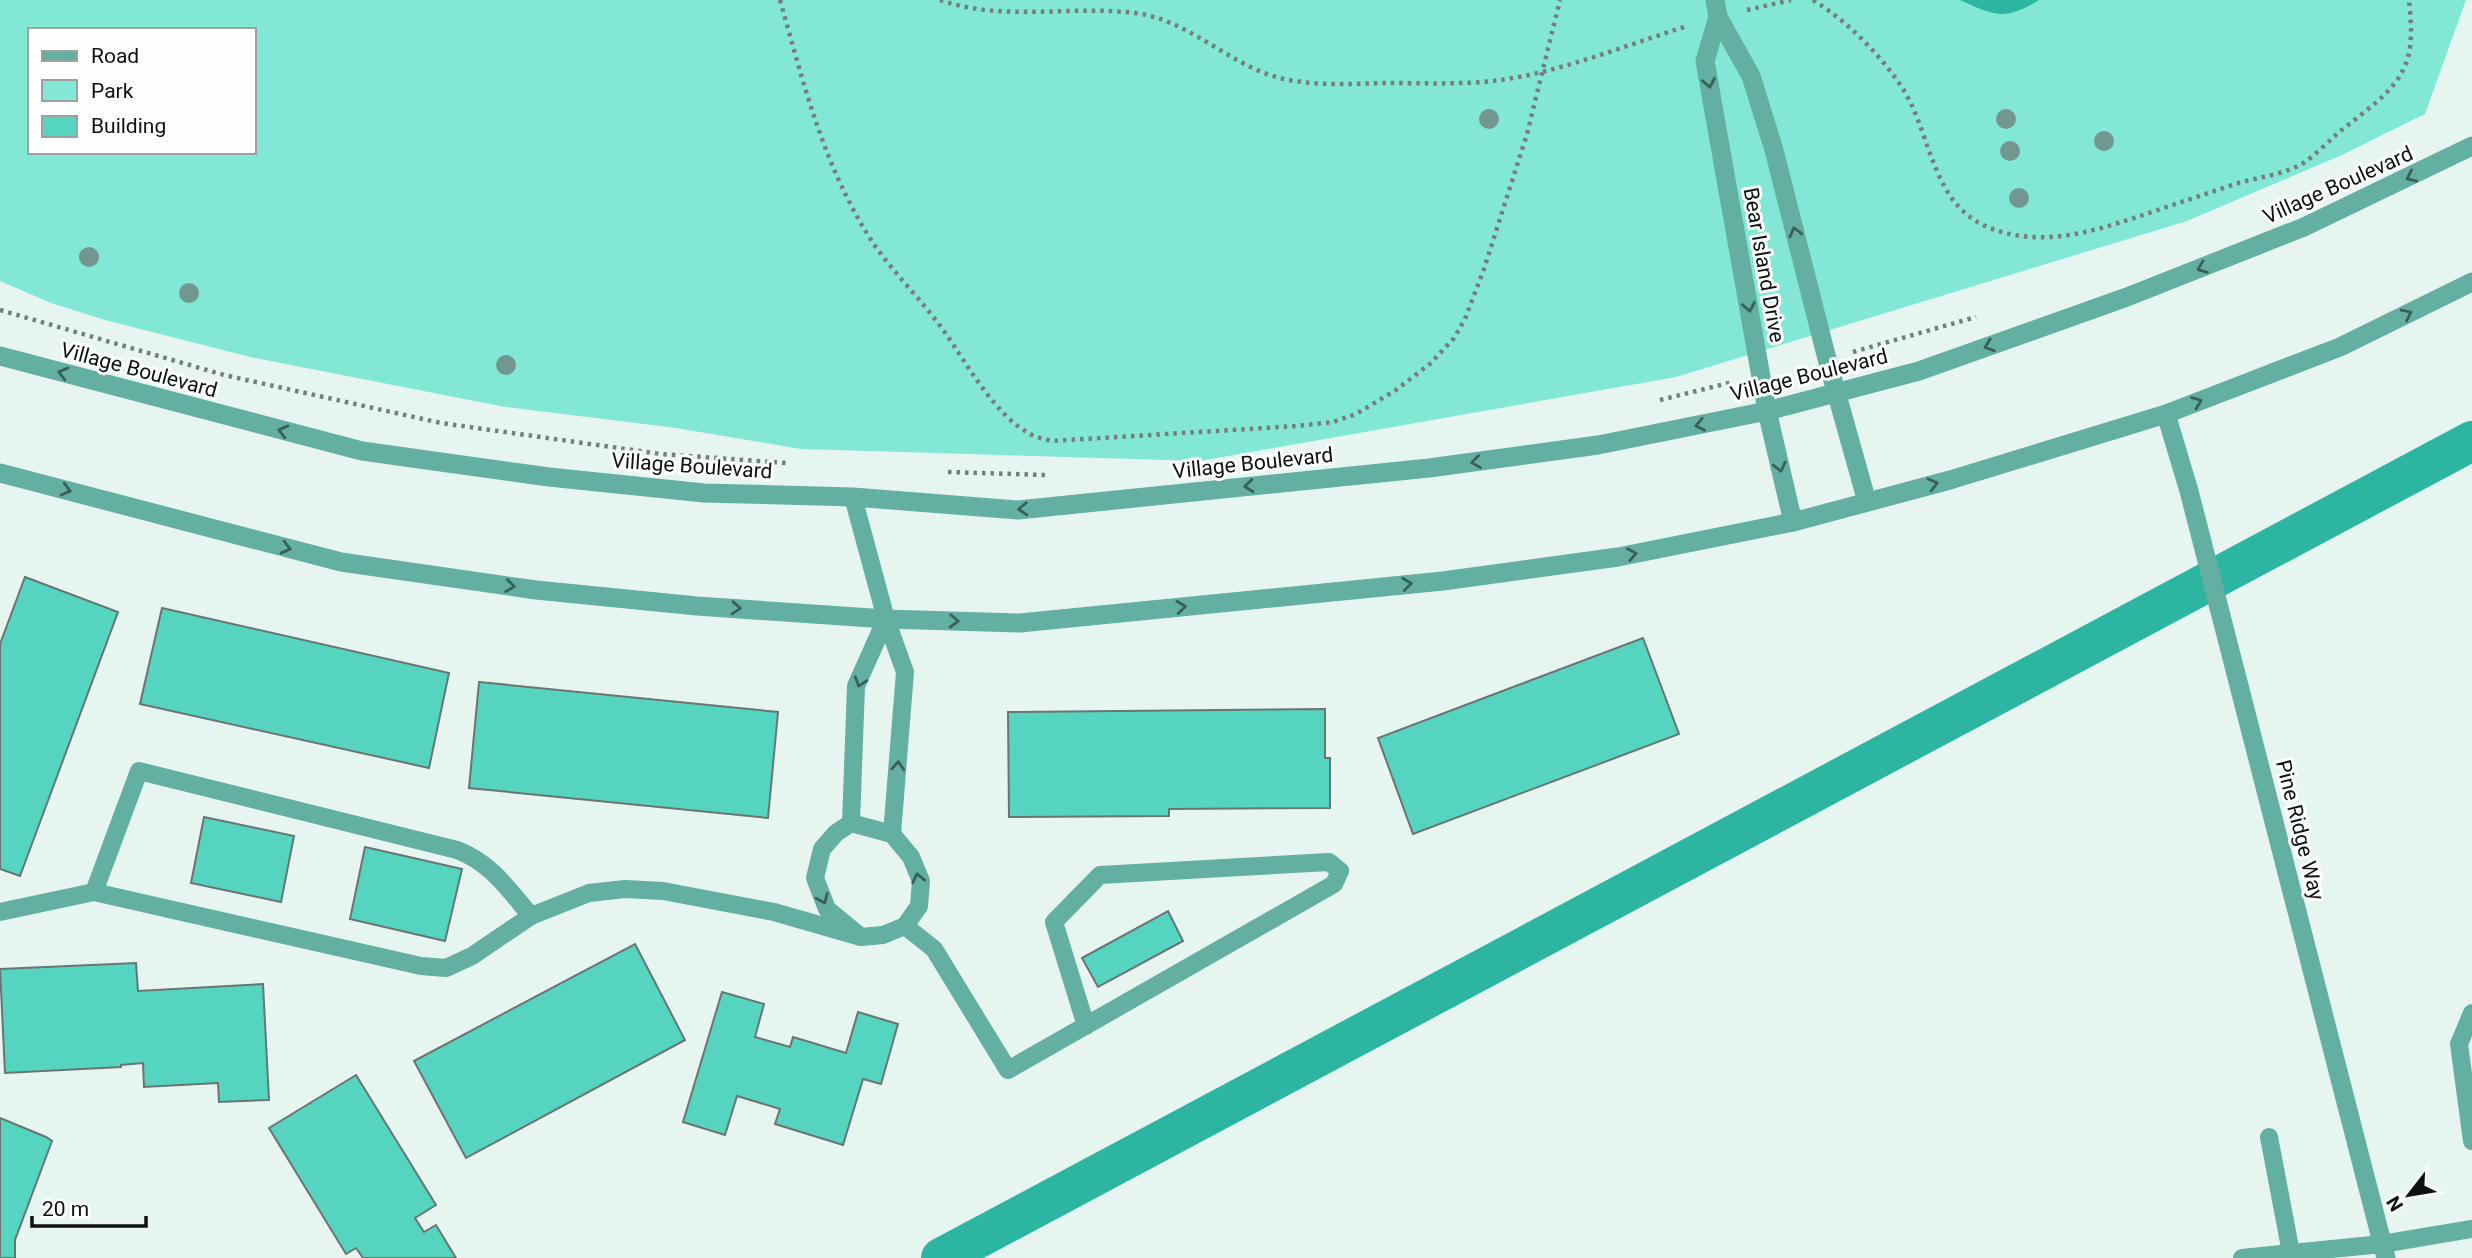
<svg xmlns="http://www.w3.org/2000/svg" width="2472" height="1258" viewBox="0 0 2472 1258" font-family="Roboto,sans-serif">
<rect width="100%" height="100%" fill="#e7f5f1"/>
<!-- green -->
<path fill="#83e7d5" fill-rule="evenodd" d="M0 0H2466L2425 114 2342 155 2187 221 1676 377 1200 461 801 449 676 428 505 407 250 357 105 320 51 303 0 281ZM30 30H254V152H30Z"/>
<!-- water -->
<path fill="#2cb6a2" d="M1960 0H2039C2005 21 1995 16 1960 0Z"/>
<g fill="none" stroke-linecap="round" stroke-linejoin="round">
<!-- canal -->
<polyline stroke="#2cb6a2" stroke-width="40" points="941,1258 2472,441"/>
</g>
<!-- building -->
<g fill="#55d5c0" stroke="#697572" stroke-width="2">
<polygon points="25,577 118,612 20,876 0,869 0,644"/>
<polygon points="162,608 449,673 429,768 140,704"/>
<polygon points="1643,638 1679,734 1413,834 1378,738"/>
<polygon points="479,682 778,712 768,818 469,788"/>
<polygon points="1325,709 1325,758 1330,758 1330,808 1169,809 1169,816 1009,817 1008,712"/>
<polygon points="204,817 294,836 281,902 191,883"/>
<polygon points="365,847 462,869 445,941 350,919"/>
<polygon points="1168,911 1183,941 1098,987 1082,958"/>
<polygon points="635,944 685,1040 466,1158 414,1061"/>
<polygon points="136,963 138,991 263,984 269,1100 219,1102 218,1083 144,1087 143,1063 121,1065 121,1067 5,1073 0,969"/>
<polygon points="722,992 764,1004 755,1037 790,1047 793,1037 846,1053 858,1012 898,1024 881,1084 863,1079 843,1145 775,1124 780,1109 737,1096 725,1135 683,1122"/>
<polygon points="356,1075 436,1205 415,1218 424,1232 436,1225 456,1258 363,1258 356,1248 346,1254 269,1128"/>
<polygon points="0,1118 46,1137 52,1141 15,1240 15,1258 0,1258"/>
</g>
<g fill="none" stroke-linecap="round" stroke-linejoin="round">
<!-- path -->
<g stroke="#757e7c" stroke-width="4.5" stroke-dasharray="3.5 5" stroke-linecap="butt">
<path d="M780 0C804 85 824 168 873 243 895 275 924 302 946 334 969 367 996 417 1032 435 1038 438 1045 439 1052 441L1297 426 1333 422 1356 414 1396 390 1431 363 1454 338 1465 319 1484 269 1527 134 1560 0"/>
<path d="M940 0C1003 22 1070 5 1135 13 1191 20 1230 67 1284 79 1317 86 1351 84 1384 83 1421 83 1465 85 1501 80 1563 71 1624 46 1684 27"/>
<path d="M1813 0C1848 22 1880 54 1903 89 1932 135 1931 205 1990 228 2044 249 2098 230 2149 213 2178 203 2206 194 2235 184 2258 177 2284 175 2305 162 2316 154 2327 143 2337 134 2359 115 2392 95 2404 68 2414 47 2411 22 2409 0"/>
<polyline points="1747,10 1791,0"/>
<polyline points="0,310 224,375 441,423 661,454 786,463"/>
<polyline points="1853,352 1976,317"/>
<polyline points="1660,400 1733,382"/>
<polyline points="948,472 1045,475"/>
</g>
<!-- service -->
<g stroke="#63afa1" stroke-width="18">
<polyline points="853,497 886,619 905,672 892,834"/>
<polyline points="851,823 856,686 886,619"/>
<polyline points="94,892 421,966 446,968 472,956 531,916"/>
<path d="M0 912 94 892 139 771 457 850C490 862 509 890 531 916L589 893 625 889 663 891 774 912 861 937 883 935 905 926 919 906 921 881 911 857 892 834 851 823 836 833 822 849 815 878 827 909 861 937"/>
<polyline points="905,926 934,949 1008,1070 1334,884 1340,871 1329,862 1100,875 1054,922 1086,1026"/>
<polyline points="2472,1013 2459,1044 2472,1141"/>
<polyline points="2269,1137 2292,1258"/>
<polyline points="2242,1258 2382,1244 2472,1229"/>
</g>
<!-- minor -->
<g stroke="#63afa1" stroke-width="19">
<polyline points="1715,0 1718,17 1751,76 1774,150 1827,359 1867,502"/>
<polyline points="1718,17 1705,61 1767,411 1793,522"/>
<polyline points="2166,414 2189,491 2386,1258"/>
</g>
<!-- tertiary -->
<g stroke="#63afa1" stroke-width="19">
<polyline points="0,356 362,451 549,477 704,493 853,497 1018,510 1429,468 1598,445 1767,411 1919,371 2127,297 2304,227 2472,146"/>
<polyline points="0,473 341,562 536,590 697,606 886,619 1020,623 1443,581 1618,557 1793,522 1950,480 2166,414 2340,347 2472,282"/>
</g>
</g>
<!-- trees -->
<g fill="#729790">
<circle cx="1489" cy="119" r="10"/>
<circle cx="2006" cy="119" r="10"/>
<circle cx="2104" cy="141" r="10"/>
<circle cx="2010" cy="151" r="10"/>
<circle cx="2019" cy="198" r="10"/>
<circle cx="89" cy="257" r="10"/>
<circle cx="189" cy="293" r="10"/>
<circle cx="506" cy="365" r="10"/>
</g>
<!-- one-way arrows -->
<defs><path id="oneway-chevron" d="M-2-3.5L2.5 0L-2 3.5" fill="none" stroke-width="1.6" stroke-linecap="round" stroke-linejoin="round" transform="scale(1.75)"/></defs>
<g stroke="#386058">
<use href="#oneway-chevron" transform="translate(1709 83) rotate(80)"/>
<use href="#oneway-chevron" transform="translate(2411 177) rotate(155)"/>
<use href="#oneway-chevron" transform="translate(1795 232) rotate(-104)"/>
<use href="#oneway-chevron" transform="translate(2202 268) rotate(158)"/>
<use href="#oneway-chevron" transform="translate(1749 307) rotate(80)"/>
<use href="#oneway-chevron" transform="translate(2407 314) rotate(-26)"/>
<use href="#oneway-chevron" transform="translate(1989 346) rotate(160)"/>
<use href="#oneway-chevron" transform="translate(63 373) rotate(-165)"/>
<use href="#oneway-chevron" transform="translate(2197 402) rotate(-21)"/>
<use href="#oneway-chevron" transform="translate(1700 425) rotate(169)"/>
<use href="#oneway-chevron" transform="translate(283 431) rotate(-166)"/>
<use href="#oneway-chevron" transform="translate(1476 462) rotate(172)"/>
<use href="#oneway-chevron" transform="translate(1780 467) rotate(77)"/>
<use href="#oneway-chevron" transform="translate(1933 484) rotate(-15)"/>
<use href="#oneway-chevron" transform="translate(1249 486) rotate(174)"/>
<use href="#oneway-chevron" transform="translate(66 490) rotate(15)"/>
<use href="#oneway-chevron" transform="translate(1023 509) rotate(177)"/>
<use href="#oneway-chevron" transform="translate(286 548) rotate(14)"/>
<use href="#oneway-chevron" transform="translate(1632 554) rotate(-11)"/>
<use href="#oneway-chevron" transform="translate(1407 584) rotate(-6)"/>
<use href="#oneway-chevron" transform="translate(510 586) rotate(8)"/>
<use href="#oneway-chevron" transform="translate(1181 607) rotate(-6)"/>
<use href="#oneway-chevron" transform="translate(736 608) rotate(4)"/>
<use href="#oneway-chevron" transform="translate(954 621) rotate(2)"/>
<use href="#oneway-chevron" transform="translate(860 682) rotate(108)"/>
<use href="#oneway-chevron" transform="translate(898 766) rotate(-86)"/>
<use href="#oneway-chevron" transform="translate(918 878) rotate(-102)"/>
<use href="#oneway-chevron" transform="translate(823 899) rotate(66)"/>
</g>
<g text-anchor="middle" stroke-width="6" stroke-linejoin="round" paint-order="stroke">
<!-- street labels -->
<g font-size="21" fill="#0d1110" stroke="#fcfffe">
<text transform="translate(2338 185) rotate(-24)" y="7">Village Boulevard</text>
<text transform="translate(1764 265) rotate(80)" y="7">Bear Island Drive</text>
<text transform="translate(139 370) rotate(15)" y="7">Village Boulevard</text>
<text transform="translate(1809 375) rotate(-14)" y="7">Village Boulevard</text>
<text transform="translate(1253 463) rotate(-6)" y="7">Village Boulevard</text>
<text transform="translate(692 466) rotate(4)" y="7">Village Boulevard</text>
<text transform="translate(2300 830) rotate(76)" y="7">Pine Ridge Way</text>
</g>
</g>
<!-- legend -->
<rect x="28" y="28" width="228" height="126" fill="#fcfffe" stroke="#9ca09f" stroke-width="2"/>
<rect x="42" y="51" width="35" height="10" fill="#63afa1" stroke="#9ca09f" stroke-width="2"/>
<text x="91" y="63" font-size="21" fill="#0d1110">Road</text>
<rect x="42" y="80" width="35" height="21" fill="#83e7d5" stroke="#9ca09f" stroke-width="2"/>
<text x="91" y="98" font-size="21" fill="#0d1110">Park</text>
<rect x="42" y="116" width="35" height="21" fill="#55d5c0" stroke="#9ca09f" stroke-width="2"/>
<text x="91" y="133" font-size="21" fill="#0d1110">Building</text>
<!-- north arrow -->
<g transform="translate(2409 1195) rotate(239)" stroke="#fcfffe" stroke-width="5" paint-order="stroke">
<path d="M0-5L12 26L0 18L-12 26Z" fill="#0d1110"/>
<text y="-10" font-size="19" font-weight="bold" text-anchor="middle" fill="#0d1110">N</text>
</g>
<!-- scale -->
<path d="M32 1216v10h114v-10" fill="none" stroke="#0d1110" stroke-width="3.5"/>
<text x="42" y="1216" font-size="21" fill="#0d1110" stroke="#fcfffe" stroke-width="5" paint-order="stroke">20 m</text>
</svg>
